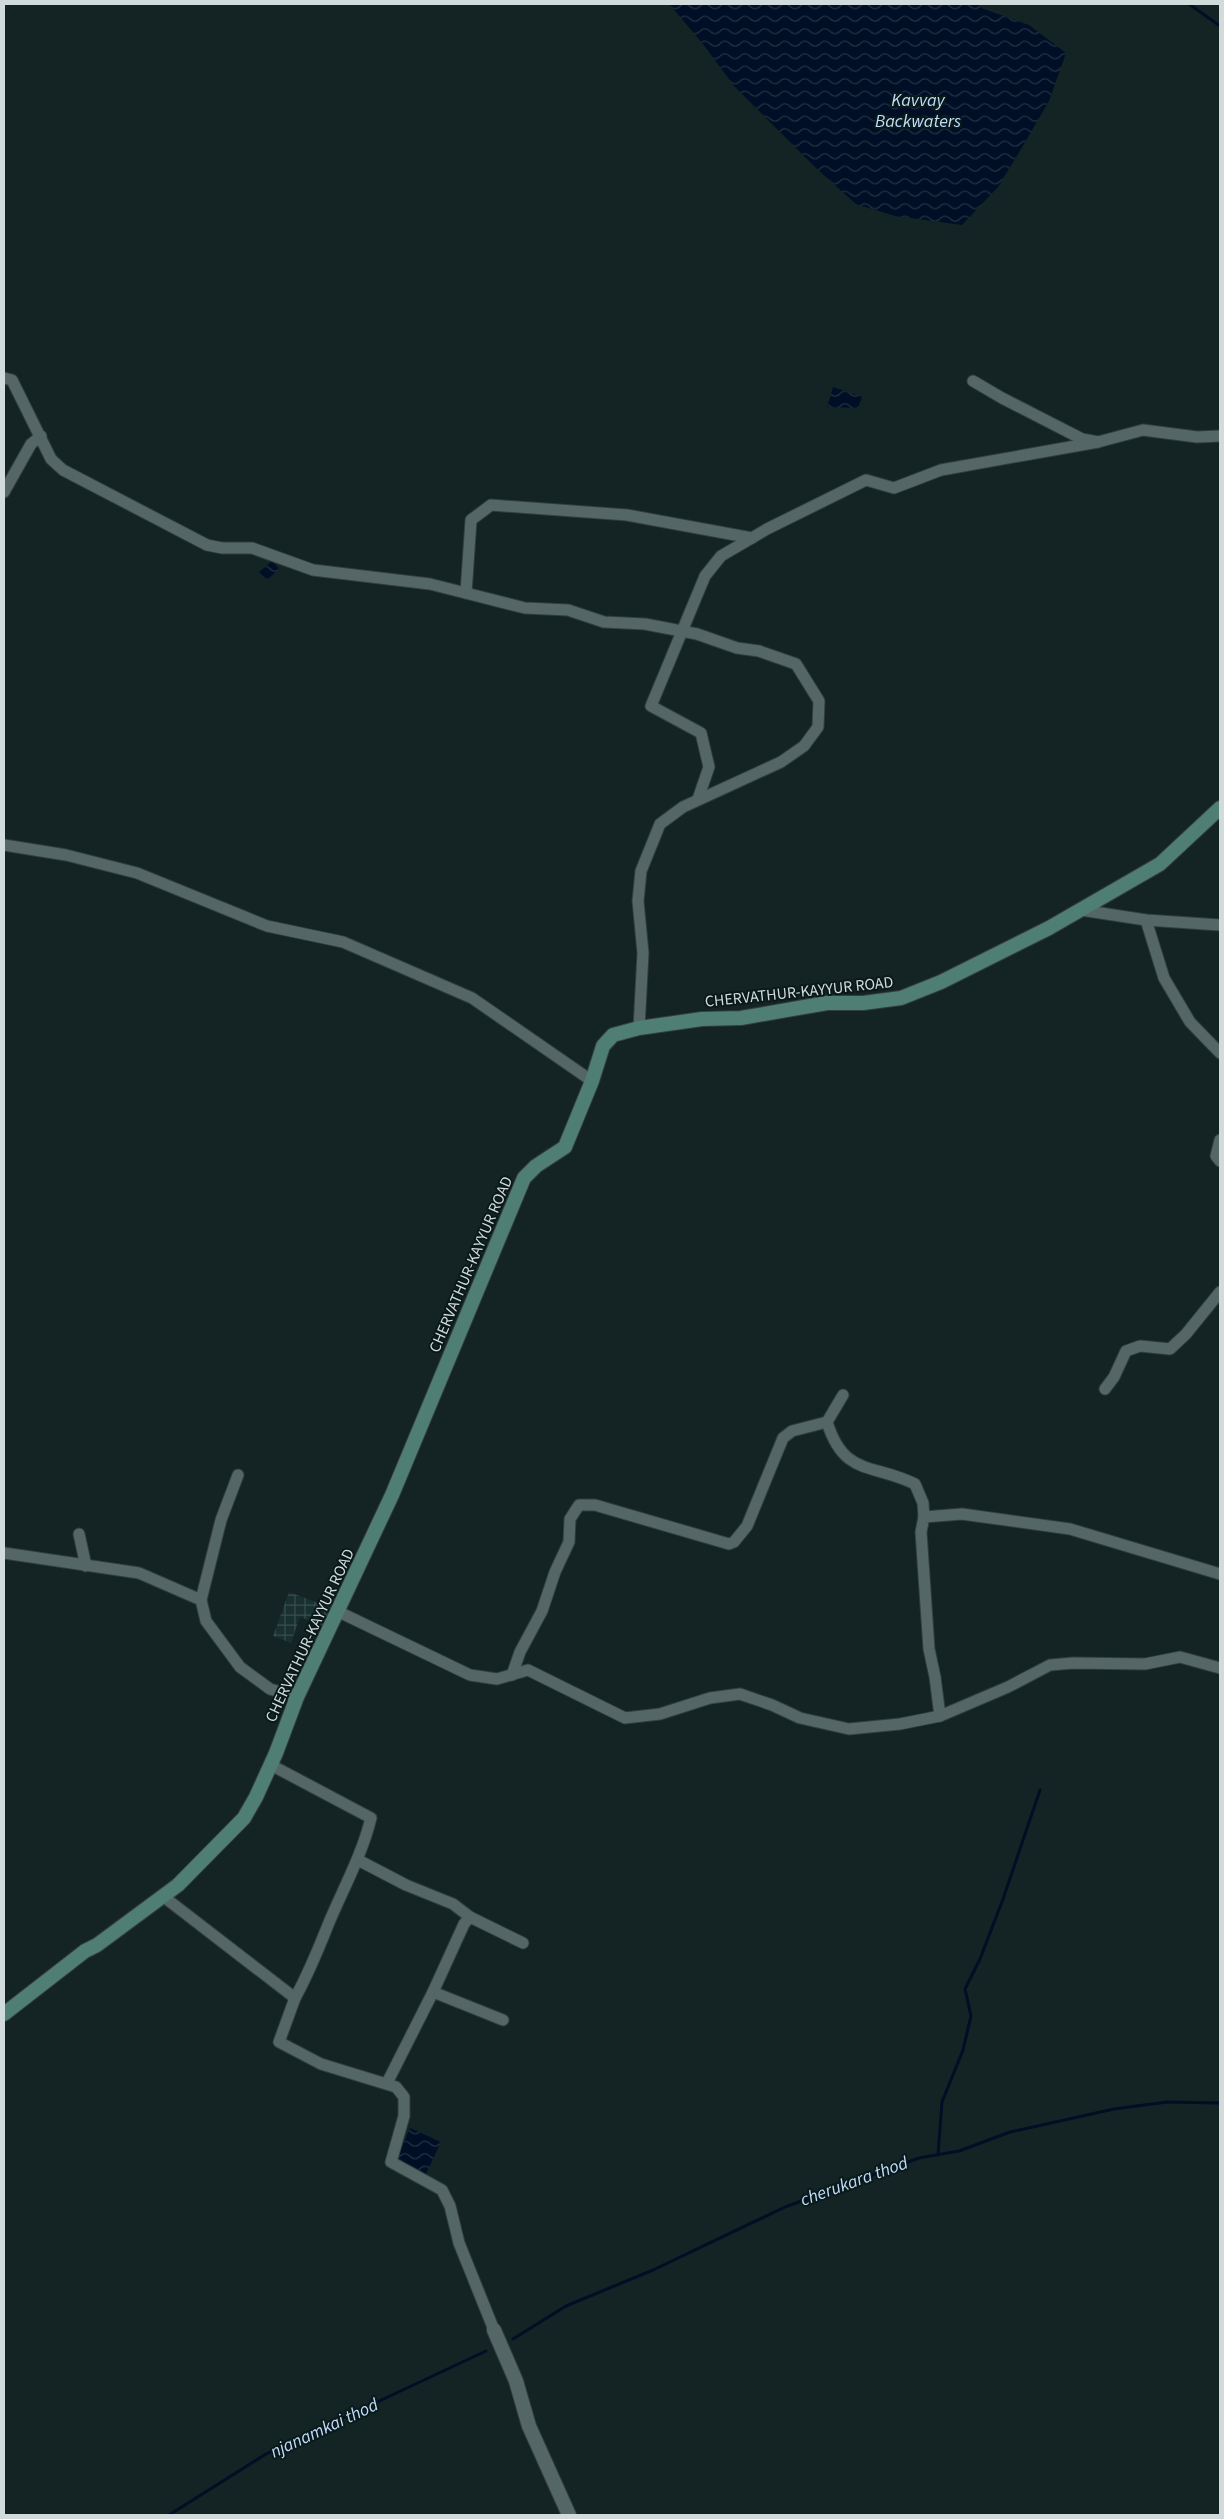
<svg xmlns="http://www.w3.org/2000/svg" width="1224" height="2519" viewBox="0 0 1224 2519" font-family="'Source Sans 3',sans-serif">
<defs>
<pattern id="industrial-grid" width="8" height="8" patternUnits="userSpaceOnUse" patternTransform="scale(1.25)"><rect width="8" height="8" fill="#183030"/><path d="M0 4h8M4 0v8" fill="none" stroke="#394d4d"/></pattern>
<pattern id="water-waves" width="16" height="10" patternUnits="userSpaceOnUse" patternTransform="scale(1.25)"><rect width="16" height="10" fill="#000f25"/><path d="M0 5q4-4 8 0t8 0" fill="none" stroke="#243144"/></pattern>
</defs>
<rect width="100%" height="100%" fill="#142323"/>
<!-- industrial -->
<polygon fill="url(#industrial-grid)" points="289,1592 332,1608 326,1627 300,1617 291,1643 273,1636"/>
<!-- water -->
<g fill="url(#water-waves)">
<polygon points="669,4 980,4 981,8 1029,25 1066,53 1049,101 1024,144 998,187 962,225 895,216 856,204 817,169 734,86 703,44"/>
<polygon points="833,387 862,397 858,408 827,407"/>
<polygon points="272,561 279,569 267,580 259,572"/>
<polygon points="410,2128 441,2142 425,2176 396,2161"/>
</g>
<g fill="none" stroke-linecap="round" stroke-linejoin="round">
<!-- stream -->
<g stroke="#000f25" stroke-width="3">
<polyline points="1189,4 1220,26"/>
<polyline points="938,2155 942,2102 963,2050 971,2016 965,1989 980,1959 1003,1899 1040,1790"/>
<polyline points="513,2339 566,2306 653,2270 785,2207 919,2158 959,2151 1010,2132 1114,2109 1167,2102 1220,2103"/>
<polyline points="169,2515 266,2454 486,2351"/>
</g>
<!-- minor casing -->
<g stroke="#333e3e" stroke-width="13">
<g id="minor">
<polyline points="4,378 12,380 51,459 63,470 207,545 222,548 252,548 313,570 430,584 525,608 568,610 604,622 645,624 697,634 737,648 759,651 796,664 819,701 818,727 804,746 781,762 683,807 660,824 641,871 638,901 643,953 639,1028"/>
<polyline points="973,381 1002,398 1082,439 1098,442 1143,430 1197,437 1220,436"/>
<polyline points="4,492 31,444 41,436"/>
<polyline points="466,593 471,520 491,505 627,515 752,538"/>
<polyline points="698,799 709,767 701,733 651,706 705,576 721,556 767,529 866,480 894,488 941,470 1098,442"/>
<polyline points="4,845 66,855 137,873 267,926 343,942 472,998 592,1081"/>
<polyline points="1081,910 1146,920 1220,925"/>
<polyline points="1146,920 1164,978 1190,1022 1220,1053"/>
<polyline points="1220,1140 1216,1156 1220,1161"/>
<polyline points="1105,1389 1114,1377 1126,1351 1140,1346 1170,1349 1186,1334 1220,1292"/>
<path d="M827 1422C844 1477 873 1463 915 1484L923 1503 924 1517"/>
<polyline points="79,1534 86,1566"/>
<polyline points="4,1553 139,1573 201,1600 206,1621 240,1667 270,1689 297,1697"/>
<polyline points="201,1600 221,1520 238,1475"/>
<polyline points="339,1612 470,1675 497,1679 528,1670 625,1718 660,1714 710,1698 740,1694 772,1705 800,1718 849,1729 900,1724 940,1716 1008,1687 1050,1665 1073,1663 1145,1664 1180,1657 1220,1668"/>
<polyline points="512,1675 520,1652 542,1611 555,1572 569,1542 570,1519 579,1505 595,1505 729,1544 734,1542 747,1526 783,1438 792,1431 827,1422 843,1395"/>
<polyline points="940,1716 935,1677 929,1649 921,1532 924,1517 962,1514 1070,1529 1220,1574"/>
<path d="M271 1765 371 1818C362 1855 343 1889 328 1925 318 1950 309 1973 295 1998"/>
<polyline points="358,1860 406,1885 453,1904 470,1917"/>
<polyline points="164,1897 295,1998 279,2042 321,2064 396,2087 404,2097 404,2116 391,2162 442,2190 450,2206 459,2243 494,2330"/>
<polyline points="433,1992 464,1924 470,1917 523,1943"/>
<polyline points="387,2083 433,1992 503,2020"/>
</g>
</g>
<!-- tertiary casing -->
<g stroke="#333e3e" stroke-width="16">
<polyline id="tertiary" points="494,2330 516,2381 529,2426 569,2515"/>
</g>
<!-- secondary casing -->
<g stroke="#333e3e" stroke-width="16">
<polyline id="secondary" points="4,2014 85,1951 97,1945 178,1885 244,1818 256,1797 276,1753 297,1697 392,1495 524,1178 536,1166 565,1147 592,1081 603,1046 613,1035 639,1028 702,1019 741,1018 827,1003 863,1003 901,998 941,982 1049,928 1160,864 1220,808"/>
</g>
<!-- minor -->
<use href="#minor" stroke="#566" stroke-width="11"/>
<!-- tertiary -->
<use href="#tertiary" stroke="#566" stroke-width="14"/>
<!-- secondary -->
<use href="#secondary" stroke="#4f7e75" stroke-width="14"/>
</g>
<g text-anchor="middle" stroke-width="4" stroke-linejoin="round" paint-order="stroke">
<!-- street labels -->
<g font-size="16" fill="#d2dbdb" stroke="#0a191a">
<text transform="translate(799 991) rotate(-6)" y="6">CHERVATHUR-KAYYUR ROAD</text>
<text transform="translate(470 1264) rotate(-67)" y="6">CHERVATHUR-KAYYUR ROAD</text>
<text transform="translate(309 1635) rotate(-65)" y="6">CHERVATHUR-KAYYUR ROAD</text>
</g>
<!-- water labels -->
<g font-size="18" font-style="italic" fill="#c0ddfb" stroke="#0a191a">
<text x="918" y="106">Kavvay<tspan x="918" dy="21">Backwaters</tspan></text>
<text transform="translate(854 2181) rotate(-20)" y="6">cherukara thod</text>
<text transform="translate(324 2428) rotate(-25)" y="6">njanamkai thod</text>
</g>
</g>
<!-- border -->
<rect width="1224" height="2519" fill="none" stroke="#d2dbdb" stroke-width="10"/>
</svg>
